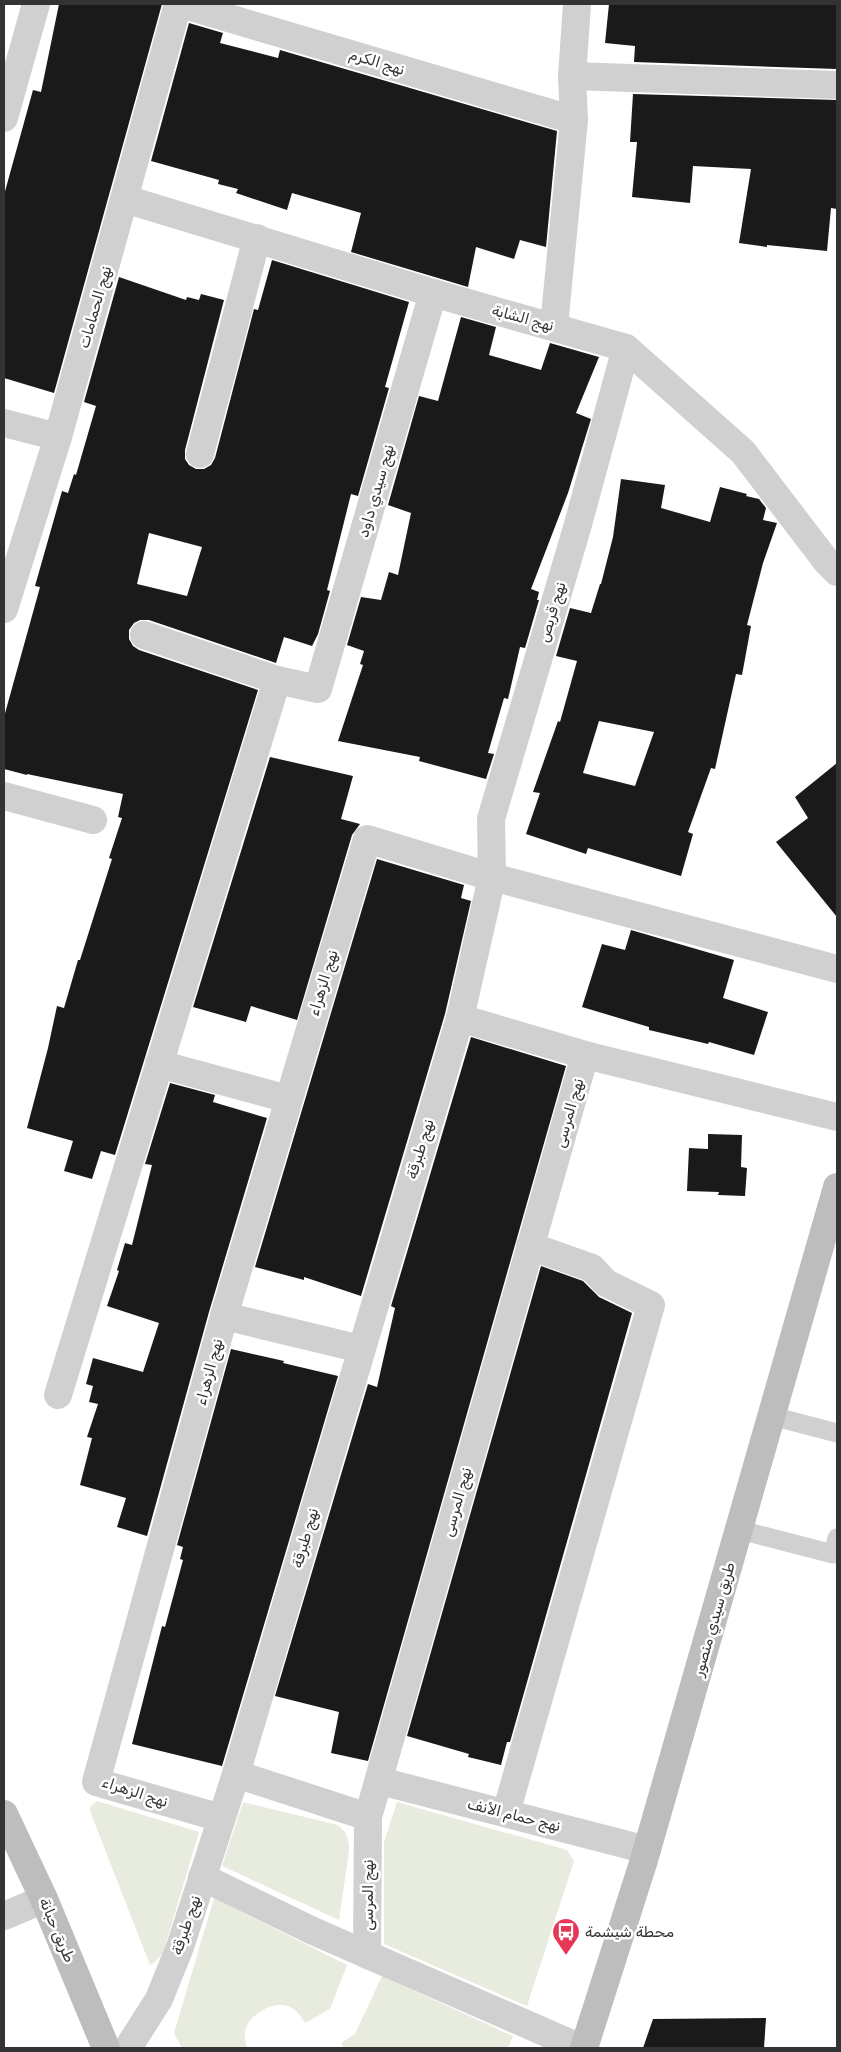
<svg xmlns="http://www.w3.org/2000/svg" width="841" height="2052" viewBox="0 0 841 2052" font-family="Rubik,'Noto Sans Arabic',sans-serif">
<style>
.green{fill:#e7ecde}
.building{fill:#1a1a1a;fill-rule:evenodd}
.lines{fill:none;stroke-linecap:round;stroke-linejoin:round}
.lane{stroke:#d0d0d0;stroke-width:19}
.street{stroke:#d0d0d0;stroke-width:28}
.secondary{stroke:#bdbdbd;stroke-width:28}
.labels{text-anchor:middle;dominant-baseline:central;stroke-width:5;stroke-linejoin:round;paint-order:stroke}
.street-label{font-size:15px;fill:#333;stroke:#fff}
.poi-label{font-size:15px;fill:#333;stroke:#fff;text-anchor:start}
</style>
<rect width="100%" height="100%" fill="#fff"/>
<g class="green">
<path d="M97 1801 199 1832 163 1953 155 1962 150 1965 90 1811V1807Z"/>
<path d="M243 1802 338 1825C347 1833 349 1838 349 1851L339 1920 222 1866Z"/>
<path d="M397 1802 567 1850 574 1861 527 2006 384 1944V1842Z"/>
<path d="M214 1898 347 1965 330 2009 305 2023C301 2016 296 2009 288 2006 272 2001 247 2015 245 2033 244 2038 246 2043 247 2048H182L174 2033Z"/>
<path d="M382 1976 513 2036 508 2048H344L341 2043 355 2034Z"/>
</g>
<g class="building">
<path d="M59 4H162L54 393 4 378V195L33 90 41 92Z"/>
<path d="M609 4H837V69L634 62 635 46 605 43Z"/>
<path d="M189 23 223 33 220 43 278 58 280 50 557 131 546 247 520 240 514 259 476 247 468 287 351 252 361 213 292 193 287 210 236 193 238 189 218 184 219 180 151 161Z"/>
<path d="M633 94 837 100V209L831 208 827 251 767 245V247L739 243 751 169 693 166 690 203 632 197 637 142H630Z"/>
<path d="M272 260 409 302 385 387 389 388 358 496 351 494 327 590 330 591 318 634 312 646 284 637 276 663 149 620H140L134 623 129 630V639L133 646 139 650 258 690 115 1155 101 1151 92 1179 64 1171 73 1141 27 1128 48 1048 57 1006 64 1008 78 960H80L112 859 109 858 122 818 118 817 123 794 27 774V775L4 769V717L40 587 35 586 62 491 68 493 74 474 76 475 96 406 84 402 119 277 186 300 187 297 199 300 201 294 224 300 185 450V459L189 465 196 469H204L211 465 215 458 254 309 258 310ZM149 533 202 547 187 596 137 584Z"/>
<path d="M461 317 496 327 489 355 541 370 550 343 599 357 576 413 591 419 568 493 531 589 539 592 537 600H539L525 648 520 647 508 699 504 698 488 753 494 754 486 779 419 761 420 757 338 741 363 665 360 664 364 651 347 645 361 597 381 600 389 572 398 575 411 513 388 505 419 396 438 401Z"/>
<path d="M621 479 665 485 661 508 710 522 720 487 747 494 746 496 759 499 766 508 763 520 777 523 763 563 747 625 751 626 742 675 736 674 715 769 711 768 688 832 693 834 681 876 588 848 586 854 526 834 540 793 533 792 558 721 560 722 577 661 556 656 570 608 591 613 600 584H601L613 537ZM599 721 654 732 635 786 583 773Z"/>
<path d="M270 757 353 776 341 819 360 824 352 835 297 1020 251 1006 246 1022 193 1007Z"/>
<path d="M837 763V917L776 842 808 818 795 797Z"/>
<path d="M377 859 464 885 461 898 471 901 445 1014 361 1296 304 1277V1280L255 1267Z"/>
<path d="M631 930 734 960 723 998 768 1012 754 1055 709 1042 708 1044 649 1030V1027L582 1007 602 944 625 950Z"/>
<path d="M471 1037 566 1066 368 1761 331 1753 339 1712 275 1696 368 1384 377 1387 395 1308 391 1306Z"/>
<path d="M170 1083 215 1095 213 1102 267 1118 209 1312 147 1536 117 1527 126 1498 80 1485 92 1438 87 1437 98 1404 89 1402 93 1386 86 1384 93 1358 143 1372 159 1323 107 1306 119 1271 117 1270 125 1243 132 1245 152 1165 145 1164Z"/>
<path d="M708 1134 742 1135 741 1167 747 1168 745 1196 718 1195 719 1192 687 1191 689 1148 708 1149Z"/>
<path d="M541 1266 583 1281 599 1297 632 1313 510 1742H507L501 1765 468 1757 469 1754 407 1736Z"/>
<path d="M231 1349 284 1361 283 1363 338 1376 222 1766 132 1744 162 1626 165 1627 183 1560 180 1559 183 1547 177 1545Z"/>
<path d="M766 2018 764 2048H643L653 2019Z"/>
</g>
<g class="lines">
<g class="lane">
<path d="M772 1416 837 1433"/>
<path d="M740 1530 833 1554 837 1538"/>
</g>
<g class="street">
<path d="M181 4 574 120"/>
<path d="M572 76 837 85"/>
<path d="M4 118 36 4"/>
<path d="M125 199 433 293 626 348 743 452 827 562 837 572"/>
<path d="M554 326 574 120 572 76 577 4"/>
<path d="M4 423 58 437"/>
<path d="M200 454 257 238"/>
<path d="M4 609 58 437 178 4"/>
<path d="M144 635 277 680 318 689 433 293"/>
<path d="M4 796 93 820"/>
<path d="M460 1018 585 1055 837 1117"/>
<path d="M159 1064 288 1099"/>
<path d="M224 1316 361 1349"/>
<path d="M58 1395 277 680"/>
<path d="M236 1774 368 1817"/>
<path d="M380 1781 647 1850"/>
<path d="M506 1813 651 1305 606 1283 592 1268 530 1246"/>
<path d="M221 1818 96 1782 224 1316 367 839 492 877 837 969"/>
<path d="M202 1877 313 1931 581 2048"/>
<path d="M4 1916 44 1899"/>
<path d="M367 1955 368 1817 585 1055"/>
<path d="M128 2048 159 1999 180 1947 236 1774 460 1018 492 877 491 819 577 528 626 348"/>
</g>
<g class="secondary">
<path d="M4 1814 44 1899 106 2048"/>
<path d="M584 2048 644 1860 837 1187"/>
</g>
</g>
<defs>
<symbol id="bus-pin" viewBox="-11 -11 22 30"><path d="M0 17L-7.5 6A9.5 9.5 0 1 1 7.5 6Z" fill="#e73757" stroke="#fff"/><path d="M-5-6H5V4H4V6H2V4H-2V6H-4V4H-5ZM-3.5-4V0h7V-4ZM-3.5 1.2v1.5H-2V1.2ZM2 1.2v1.5H3.5V1.2Z" fill="#fff"/></symbol>
</defs>
<g fill-rule="evenodd">
<use href="#bus-pin" x="550" y="1916" width="32" height="43"/>
</g>
<g class="labels">
<g class="street-label">
<text transform="translate(377 62) rotate(17)">نهج الكرم</text>
<text transform="translate(95 307) rotate(-74)">نهج الحمامات</text>
<text transform="translate(523 318) rotate(15)">نهج الشابة</text>
<text transform="translate(376 491) rotate(-74)">نهج سيدي داود</text>
<text transform="translate(552 612) rotate(-73)">نهج قربص</text>
<text transform="translate(323 983) rotate(-73)">نهج الزهراء</text>
<text transform="translate(569 1113) rotate(-74)">نهج المرسى</text>
<text transform="translate(420 1149) rotate(-73)">نهج طبرقة</text>
<text transform="translate(209 1372) rotate(-75)">نهج الزهراء</text>
<text transform="translate(457 1502) rotate(-74)">نهج المرسى</text>
<text transform="translate(305 1538) rotate(-74)">نهج طبرقة</text>
<text transform="translate(714 1619) rotate(-74)">طريق سيدي منصور</text>
<text transform="translate(135 1792) rotate(18)">نهج الزهراء</text>
<text transform="translate(514 1815) rotate(14)">نهج حمام الأنف</text>
<text transform="translate(368 1895) rotate(-90)">نهج المرسى</text>
<text transform="translate(186 1925) rotate(-71)">نهج طبرقة</text>
<text transform="translate(57 1930) rotate(67)">طريق حبانة</text>
</g>
<g class="poi-label">
<text x="585" y="1932">محطة شيشمة</text>
</g>
</g>
<rect width="841" height="2052" fill="none" stroke="#333333" stroke-width="10"/>
</svg>
